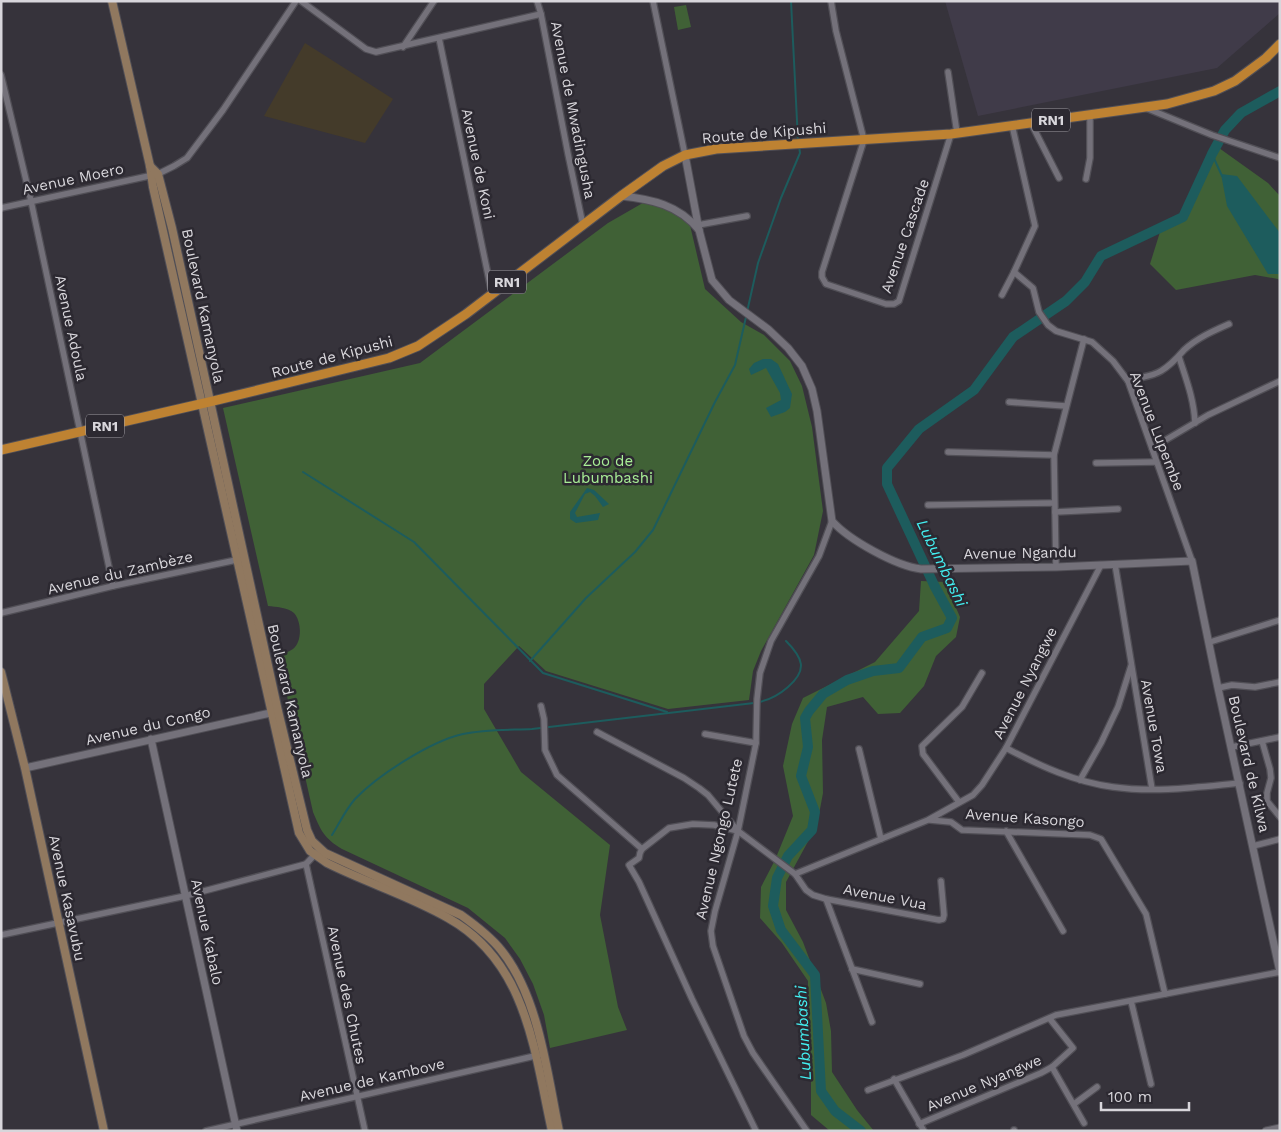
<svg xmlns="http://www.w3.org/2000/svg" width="1281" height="1132" viewBox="0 0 1281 1132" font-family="'Work Sans',sans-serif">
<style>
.built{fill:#403b49}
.medical{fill:#443b2a}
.green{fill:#406136}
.water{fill:#1d5c5d}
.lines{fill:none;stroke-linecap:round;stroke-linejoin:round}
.stream{stroke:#1d5c5d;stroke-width:2}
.river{stroke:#1d5c5d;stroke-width:10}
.minor-casing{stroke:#514f56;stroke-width:8}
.tertiary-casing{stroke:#514f56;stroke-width:9}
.secondary-casing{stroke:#514f56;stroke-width:10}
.trunk-casing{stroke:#514f56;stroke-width:11}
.minor{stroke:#74717a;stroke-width:5.5}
.tertiary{stroke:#74717a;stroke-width:7}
.secondary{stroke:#90785f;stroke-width:8}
.trunk{stroke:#be8232;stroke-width:9}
.labels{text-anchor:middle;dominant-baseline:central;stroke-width:5;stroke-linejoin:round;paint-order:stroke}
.shield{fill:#2c2931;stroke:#a4a2a8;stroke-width:1}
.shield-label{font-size:14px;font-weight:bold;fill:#d8d6db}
.street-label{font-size:15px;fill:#d8d6db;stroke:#2c2931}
.park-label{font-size:15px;fill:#a8ed96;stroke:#2c2931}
.water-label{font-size:16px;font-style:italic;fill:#43eff1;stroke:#2c2931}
</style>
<rect width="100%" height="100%" fill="#36333b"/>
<path class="built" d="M945 1H1280V13L1217 68 978 116Z"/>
<path class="medical" d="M305 43 393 99 365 143 264 116Z"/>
<g class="green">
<path d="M686 5 691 27 678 30 674 7Z"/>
<path d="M1219 148 1268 183 1280 196V281L1278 279 1255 275 1176 290 1150 264 1160 232 1183 219 1201 178Z"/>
<path d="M648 200 689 221 705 289 741 322 764 335 790 361 802 386 812 427 823 511 814 555 761 651 753 671 749 700 668 709 546 671 519 646 484 684V709L521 772 610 845 600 915 618 1007 627 1030 550 1048 544 1015 533 984 520 959 505 938 468 908 342 849C324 838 321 831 313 812L278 656C282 654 289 652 293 649 302 642 302 622 294 613 287 607 276 607 268 606L223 408 420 363 608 223Z"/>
<path d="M921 581 945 582 960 617 956 637 936 656 924 686 900 713 878 714 863 697 827 707 822 740 823 793 817 825 786 882V910L803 942 826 1003 831 1031 832 1072 857 1110 874 1131H830L811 1115V1077L807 1021 808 981 782 943 760 918 761 887 775 860 793 816 783 766 792 724 803 698 875 662 919 611Z"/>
</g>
<g class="water">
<path d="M1221 174 1237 176 1280 233V274H1268L1227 206Z"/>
<path d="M763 359H771L778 364 792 394 790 408 785 412 771 417 766 408 781 400 780 393 766 368 751 375 749 369 754 363Z"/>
<path d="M587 488 594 490 609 504 603 507 595 496 590 492 585 494 575 513 577 517 600 513 598 520 576 523 570 519V512Z"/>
</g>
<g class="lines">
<g class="stream">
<path d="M791 1 798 141"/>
<path d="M1212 154 1222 176"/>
<path d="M747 312 758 263 781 198 800 153 799 146"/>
<path d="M303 472 414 542 543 673 667 712"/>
<path d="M530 661 586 598 635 552 653 530 715 402 735 365 746 317"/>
<path d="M759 702C769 700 780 694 788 687 808 670 803 658 786 641"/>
<path d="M332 835C339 824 346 809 355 799 378 775 431 741 463 734 486 729 510 730 532 729L754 703"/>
</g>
<path class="river" d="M861 1131 835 1111 821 1091 815 975 781 930 773 906 777 878 788 856 812 830 815 812 801 776 808 747 805 718 809 711 823 694 847 680 873 671 899 668 922 637 947 628 952 618 934 585 887 484V468L919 429 974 390 1013 337 1066 301 1085 282 1101 256 1183 217 1212 154 1225 130 1241 113 1280 91"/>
<defs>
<g id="minor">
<path d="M301 1 366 49 376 52 541 14"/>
<path d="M537 1 541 14 568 154 583 225"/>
<path d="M653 1 685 155"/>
<path d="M831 1 836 31 864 140 822 272V277L826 284 886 304H894L899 301 951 134"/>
<path d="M439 38 492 294"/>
<path d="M403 47 434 1"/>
<path d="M948 72 957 133"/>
<path d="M1 75 31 201 113 586"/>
<path d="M1146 108 1212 135 1280 158"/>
<path d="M1031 123 1059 178"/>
<path d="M1086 179 1090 158V116"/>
<path d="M1 208 158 174 174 166 187 158 223 110 296 1"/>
<path d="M698 225 747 216"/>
<path d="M1014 272 1033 288 1039 312 1048 325 1056 331 1092 342 1113 361 1128 381 1192 561"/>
<path d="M1002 295 1014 272 1035 226 1012 125"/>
<path d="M1179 357C1186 379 1194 399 1195 423"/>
<path d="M1128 381C1139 377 1151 377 1161 371 1171 365 1177 358 1184 350 1197 338 1213 331 1229 324"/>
<path d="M1009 402 1066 406"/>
<path d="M1152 448 1208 415 1280 381"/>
<path d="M948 452 1054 455"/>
<path d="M1096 463 1155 462"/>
<path d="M928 505 1054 503"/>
<path d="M1055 512 1118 509"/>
<path d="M1115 564 1152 789"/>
<path d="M1056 567 1054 455 1084 339"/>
<path d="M1 613 113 586 241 559"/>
<path d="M1210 642 1280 620"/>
<path d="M1218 688 1232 685 1255 687 1280 682"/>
<path d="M541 706 544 719 545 750 557 775 642 849"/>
<path d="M597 732 684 778 699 788 708 795 738 831"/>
<path d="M705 734 756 743"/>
<path d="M1262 741 1270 769 1271 778 1267 793V801L1280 817"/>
<path d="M1232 747 1280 737"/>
<path d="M1006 748C1040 766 1075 782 1113 787 1155 793 1198 787 1240 783"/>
<path d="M859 749 881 839"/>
<path d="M1080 780 1101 743 1118 707 1131 666"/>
<path d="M959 802 923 754 922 746 962 707 982 673"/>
<path d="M930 820 951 822 962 830 1090 835 1101 839 1146 914 1165 994"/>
<path d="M1006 831 1063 931"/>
<path d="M1253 846 1280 839"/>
<path d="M306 864 365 1131"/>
<path d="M795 874 928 820 973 795 982 785 1006 748 1101 565"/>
<path d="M826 899 872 1022"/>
<path d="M1 935 185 896 306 864 320 849"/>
<path d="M852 969 920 984"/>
<path d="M1131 1001 1151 1084"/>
<path d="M1052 1067 1084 1123"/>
<path d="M894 1079 924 1131"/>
<path d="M868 1090 963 1055 1056 1015 1280 972"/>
<path d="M1074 1104 1097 1087"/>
<path d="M919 1124 1041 1073 1052 1067 1073 1048 1050 1019"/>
<path d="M1014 1130V1131"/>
<path d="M206 1131 539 1055"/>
<path d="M756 1131 692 999 639 882 629 865 639 858 640 853 642 849 669 828 693 824 714 825 738 831 795 874 806 890 813 895 826 899 939 920 943 919 944 915 941 881"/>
<path d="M807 1131 753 1053 744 1036 713 946 711 931 715 911 738 831 756 743 757 699 760 673 771 641 819 556 832 521"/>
</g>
<g id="tertiary">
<path d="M685 155 699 230 712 280 729 300 768 329 788 348 802 366 812 389 817 411 832 521C849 540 896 566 921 569L1056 567 1192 561 1218 688 1280 972"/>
<path d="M621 196C651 199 679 205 699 230"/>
<path d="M151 739 237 1131"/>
<path d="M25 768 275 712"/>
<path d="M1266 1131 1280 1128"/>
</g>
<g id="secondary">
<path d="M112 1 150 166 153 187 299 833 310 851 327 863C367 883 410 896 448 918 527 962 534 1050 552 1131"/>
<path d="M150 166 158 174 172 228 278 711 307 830 312 841 325 853 461 915C475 925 490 936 501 950 539 997 547 1073 559 1131"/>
<path d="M1 672 25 768 104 1131"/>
</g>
<path id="trunk" d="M1 450 209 402 389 358 418 346 466 314 621 196 663 166 685 155 716 149 951 134 1167 104 1214 91 1235 81 1266 58 1280 44"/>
</defs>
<use href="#minor" class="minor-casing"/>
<use href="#tertiary" class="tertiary-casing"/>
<use href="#secondary" class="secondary-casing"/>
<use href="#trunk" class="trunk-casing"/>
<use href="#minor" class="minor"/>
<use href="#tertiary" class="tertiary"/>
<use href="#secondary" class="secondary"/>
<use href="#trunk" class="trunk"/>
</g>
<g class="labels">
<g class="shield">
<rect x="1032" y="108.5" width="38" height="23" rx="4"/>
<rect x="488" y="270.5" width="38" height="23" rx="4"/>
<rect x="86" y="414.5" width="38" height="23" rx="4"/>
</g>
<g class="shield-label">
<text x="1051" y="120">RN1</text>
<text x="507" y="282">RN1</text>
<text x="105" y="426">RN1</text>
</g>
<g class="street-label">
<text transform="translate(573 110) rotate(79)">Avenue de Mwadingusha</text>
<text transform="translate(764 133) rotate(-5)">Route de Kipushi</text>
<text transform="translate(478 164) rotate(78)">Avenue de Koni</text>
<text transform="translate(73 179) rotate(-12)">Avenue Moero</text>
<text transform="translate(905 236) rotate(-71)">Avenue Cascade</text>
<text transform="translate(203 306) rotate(78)">Boulevard Kamanyola</text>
<text transform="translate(71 328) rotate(78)">Avenue Adoula</text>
<text transform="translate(332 357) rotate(-15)">Route de Kipushi</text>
<text transform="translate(1157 431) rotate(69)">Avenue Lupembe</text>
<text transform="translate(1020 553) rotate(-1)">Avenue Ngandu</text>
<text transform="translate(120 573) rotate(-13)">Avenue du Zambèze</text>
<text transform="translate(1025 683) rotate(-63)">Avenue Nyangwe</text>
<text transform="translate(290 701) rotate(77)">Boulevard Kamanyola</text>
<text transform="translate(148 726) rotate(-13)">Avenue du Congo</text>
<text transform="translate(1154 726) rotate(80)">Avenue Towa</text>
<text transform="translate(1249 764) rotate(77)">Boulevard de Kilwa</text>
<text transform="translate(1025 818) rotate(4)">Avenue Kasongo</text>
<text transform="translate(719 839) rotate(-77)">Avenue Ngongo Lutete</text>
<text transform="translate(885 897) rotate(11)">Avenue Vua</text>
<text transform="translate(67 898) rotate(78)">Avenue Kasavubu</text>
<text transform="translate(207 932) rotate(78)">Avenue Kabalo</text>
<text transform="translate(347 995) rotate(78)">Avenue des Chutes</text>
<text transform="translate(372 1080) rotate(-13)">Avenue de Kambove</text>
<text transform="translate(984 1083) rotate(-23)">Avenue Nyangwe</text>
</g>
<g class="park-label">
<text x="608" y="461">Zoo de<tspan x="608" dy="17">Lubumbashi</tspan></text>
</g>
<g class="water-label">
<text transform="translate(942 563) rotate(64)">Lubumbashi</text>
<text transform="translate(803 1033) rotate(-93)">Lubumbashi</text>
</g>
</g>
<rect width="1281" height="1132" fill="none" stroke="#d8d6db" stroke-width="5"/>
<path d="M1101 1102v8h88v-8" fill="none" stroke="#d8d6db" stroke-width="2.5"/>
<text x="1108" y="1102" font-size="15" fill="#d8d6db" stroke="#2c2931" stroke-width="4" paint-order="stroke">100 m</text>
</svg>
